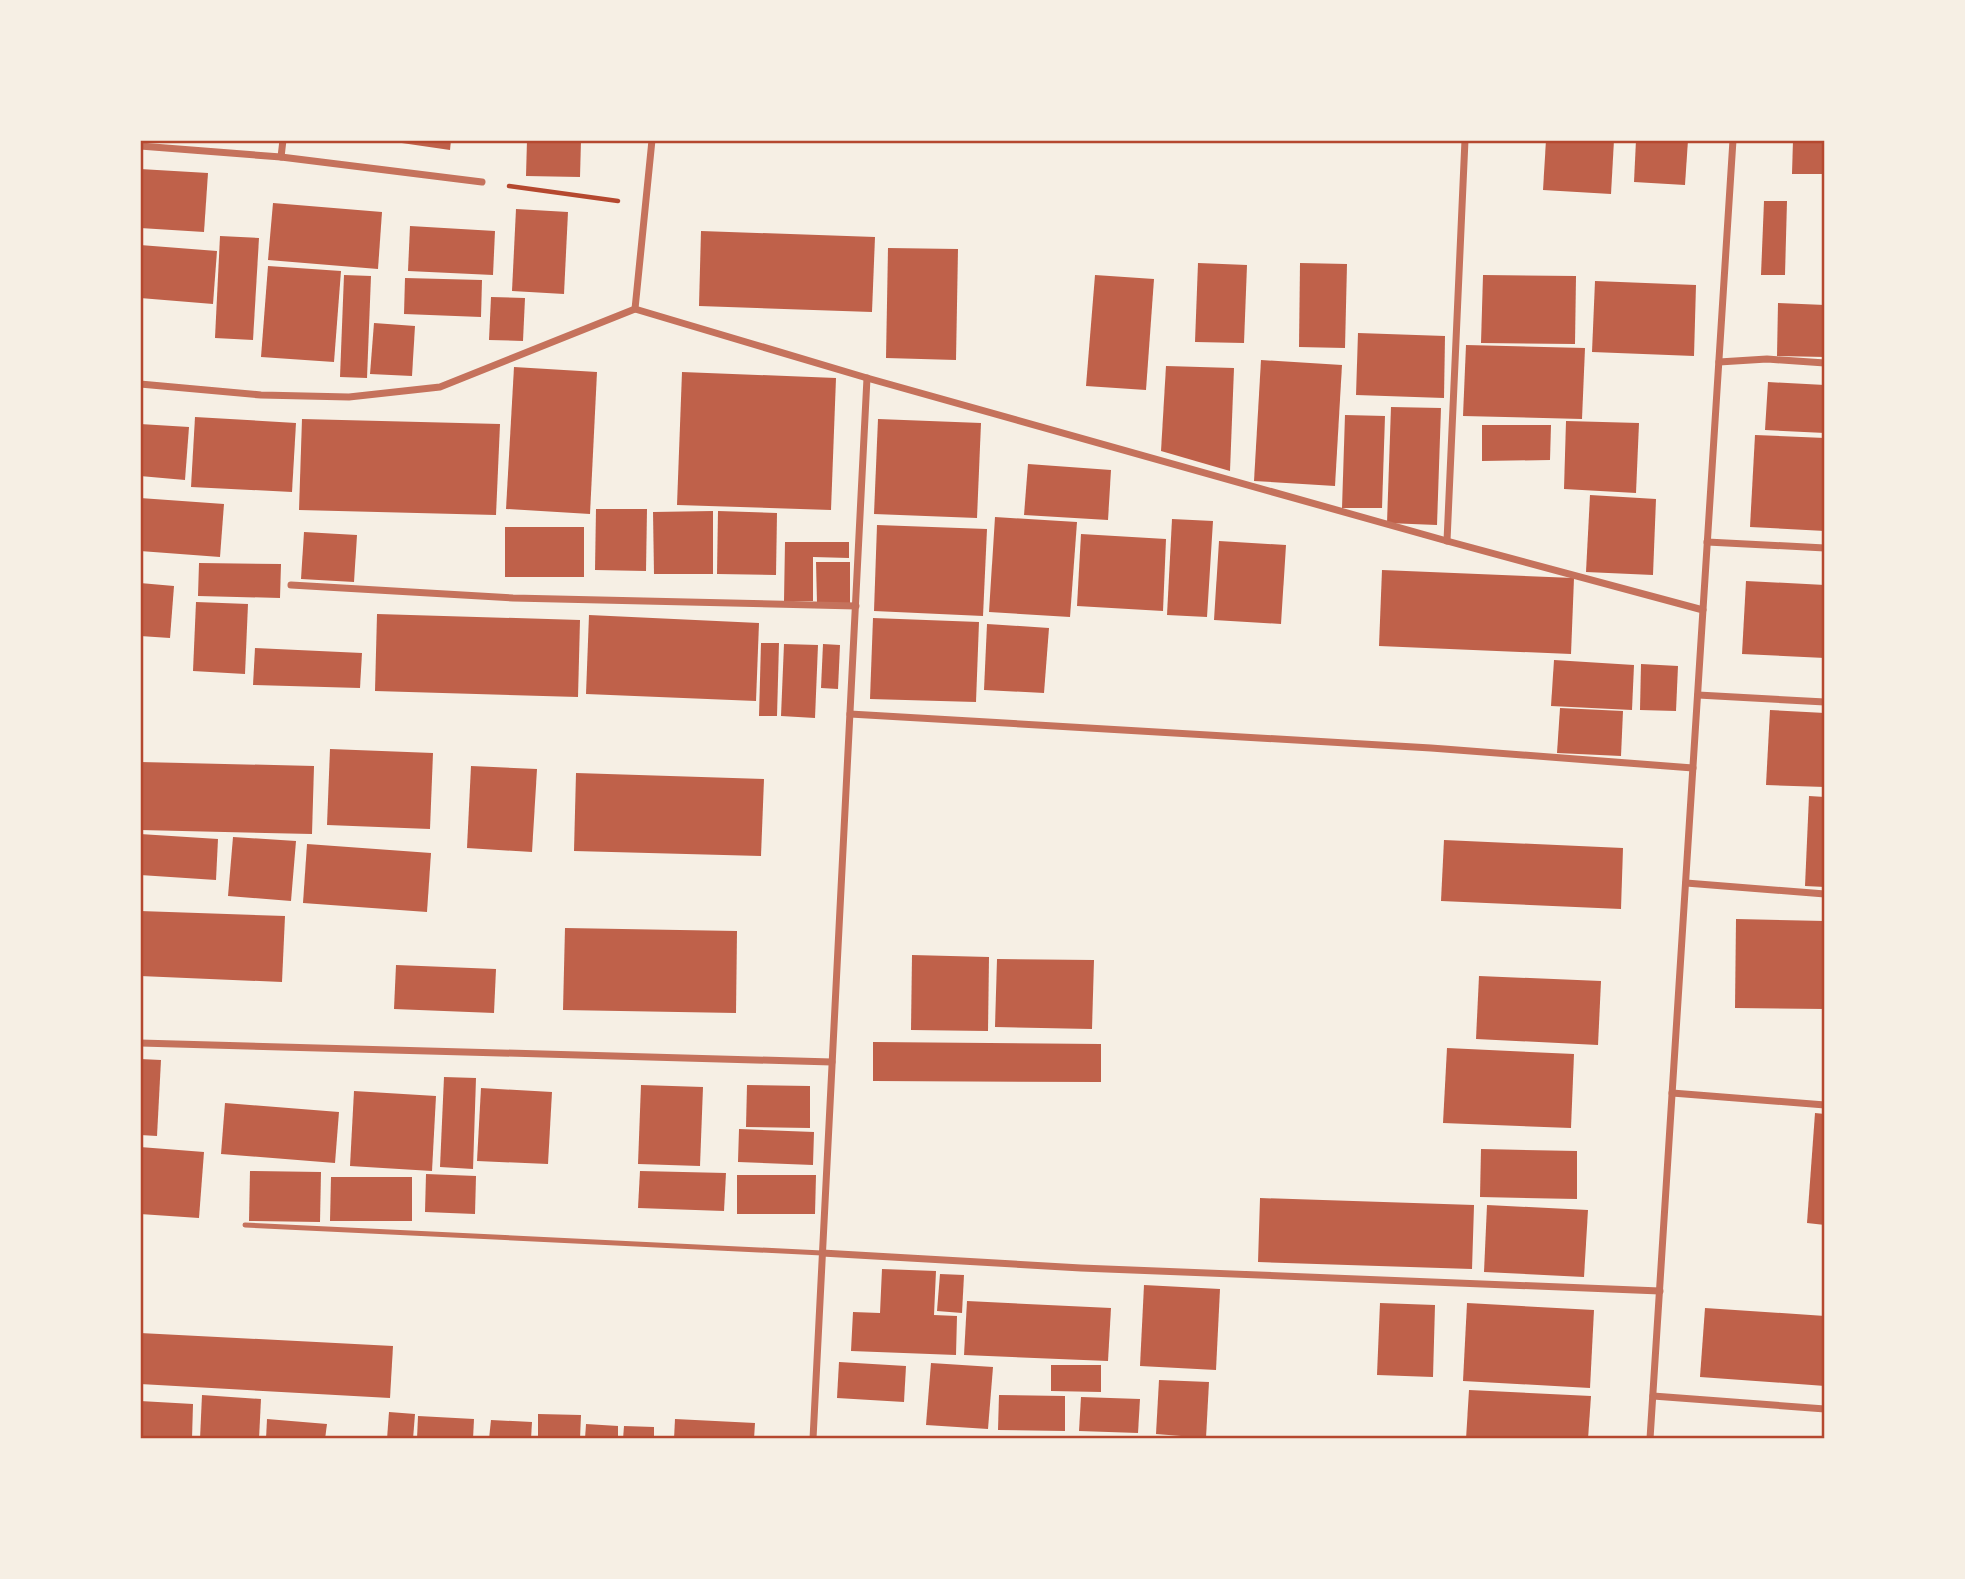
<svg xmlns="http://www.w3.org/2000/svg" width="1965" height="1579" viewBox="0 0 1965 1579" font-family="Jost,sans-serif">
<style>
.building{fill:#bf614a}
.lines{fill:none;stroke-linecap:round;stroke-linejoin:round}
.path{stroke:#b5482f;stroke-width:4.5}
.service{stroke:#c5725c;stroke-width:5}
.minor{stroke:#c5725c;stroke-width:7}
.neatline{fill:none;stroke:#b5482f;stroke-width:2.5}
</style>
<rect width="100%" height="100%" fill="#f6efe4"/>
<g class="building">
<path d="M381 140H451L450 150Z"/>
<path d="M527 140H581L580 177 526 176Z"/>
<path d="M1546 140H1614L1611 194 1543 190Z"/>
<path d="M1636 140H1688L1685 185 1634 182Z"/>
<path d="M1793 140H1825V174H1792Z"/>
<path d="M140 169 208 173 204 232 140 228Z"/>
<path d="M1764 201H1787L1785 275H1761Z"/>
<path d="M273 203 382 212 378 269 268 260Z"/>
<path d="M516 209 568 212 564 294 512 291Z"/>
<path d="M410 226 495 231 493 275 408 271Z"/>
<path d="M701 231 875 237 872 312 699 306Z"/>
<path d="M220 236 259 238 253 340 215 338Z"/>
<path d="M140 245 217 251 213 304 140 298Z"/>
<path d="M888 248 958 249 956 360 886 358Z"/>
<path d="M1198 263 1247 265 1244 343 1195 342Z"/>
<path d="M1300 263 1347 264 1345 348 1299 347Z"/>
<path d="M268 266 341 271 334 362 261 357Z"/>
<path d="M344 275 371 276 367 378 340 377Z"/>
<path d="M1095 275 1154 279 1146 390 1086 386Z"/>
<path d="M1483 275 1576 276 1575 344 1481 343Z"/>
<path d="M405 278 482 280 481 317 404 314Z"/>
<path d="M1595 281 1696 285 1694 356 1592 352Z"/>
<path d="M491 297 525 298 523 341 489 340Z"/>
<path d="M1778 303 1825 305V357L1777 356Z"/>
<path d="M374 323 415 326 412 376 370 374Z"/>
<path d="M1358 333 1445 336 1444 398 1356 395Z"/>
<path d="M1466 345 1585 348 1582 419 1463 416Z"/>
<path d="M1261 360 1342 365 1335 486 1254 481Z"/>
<path d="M1166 366 1234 368 1230 471 1161 451Z"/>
<path d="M514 367 597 372 590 514 506 509Z"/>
<path d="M682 372 836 378 831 510 677 505Z"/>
<path d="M1768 382 1825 385V433L1765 430Z"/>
<path d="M1391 407 1441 408 1437 525 1387 523Z"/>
<path d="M1345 415 1385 416 1382 508H1342Z"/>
<path d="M195 417 296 423 292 492 191 487Z"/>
<path d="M302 419 500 424 496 515 299 510Z"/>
<path d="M878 419 981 423 977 518 874 514Z"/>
<path d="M1566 421 1639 423 1636 493 1564 489Z"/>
<path d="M140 424 189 427 185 480 140 476Z"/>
<path d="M1482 425H1551L1550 460 1482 461Z"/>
<path d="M1755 435 1825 438V531L1750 527Z"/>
<path d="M1028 464 1111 470 1108 520 1024 515Z"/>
<path d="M1590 495 1656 499 1653 575 1586 572Z"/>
<path d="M140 498 224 504 220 557 140 551Z"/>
<path d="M596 509H647L646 571 595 570Z"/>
<path d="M713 511V574H654L653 512Z"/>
<path d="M718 511 777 513 776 575 717 574Z"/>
<path d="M995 517 1077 522 1070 617 989 612Z"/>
<path d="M1172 519 1213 521 1207 617 1167 615Z"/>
<path d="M877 525 987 529 983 616 874 611Z"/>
<rect x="505" y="527" width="79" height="50"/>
<path d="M304 532 357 535 354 582 301 579Z"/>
<path d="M1081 534 1166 539 1163 611 1077 606Z"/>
<path d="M1219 541 1286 545 1281 624 1214 620Z"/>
<path d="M785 542H849V558L813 557V601H784Z"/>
<path d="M816 562H850V603H817Z"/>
<path d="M199 563 281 564 280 598 198 596Z"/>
<path d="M1382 570 1574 578 1571 654 1379 646Z"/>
<path d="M1746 581 1825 585V658L1742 654Z"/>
<path d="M140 583 174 586 170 638 140 636Z"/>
<path d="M196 602 248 604 245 674 193 671Z"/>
<path d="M377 614 580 620 578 697 375 691Z"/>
<path d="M589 615 759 623 756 701 586 694Z"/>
<path d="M873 618 979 622 976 702 870 699Z"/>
<path d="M987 624 1049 628 1044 693 984 690Z"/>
<path d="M761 643H779L777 716H759Z"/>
<path d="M784 644 818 645 815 718 781 716Z"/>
<path d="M823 644 840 645 838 689 821 688Z"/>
<path d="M255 648 362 653 360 688 253 685Z"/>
<path d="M1554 660 1634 665 1632 710 1551 706Z"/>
<path d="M1641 664 1678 666 1676 711 1640 710Z"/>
<path d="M1560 708 1623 711 1621 756 1557 753Z"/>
<path d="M1770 710 1825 713V787L1766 785Z"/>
<path d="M330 749 433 753 430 829 327 825Z"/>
<path d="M140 762 314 766 312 834 140 830Z"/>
<path d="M471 766 537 769 532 852 467 848Z"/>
<path d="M576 773 764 779 761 856 574 851Z"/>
<path d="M1809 796 1825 797V887L1805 886Z"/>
<path d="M140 834 218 839 216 880 140 875Z"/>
<path d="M233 837 296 841 291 901 228 896Z"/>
<path d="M1444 840 1623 848 1621 909 1441 901Z"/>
<path d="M307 844 431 853 427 912 303 903Z"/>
<path d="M140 911 285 916 282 982 140 976Z"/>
<path d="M1736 919 1825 921V1009L1735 1008Z"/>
<path d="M565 928 737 931 736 1013 563 1010Z"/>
<path d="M912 955 989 957 988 1031 911 1030Z"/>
<path d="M997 959 1094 960 1092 1029 995 1027Z"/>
<path d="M396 965 496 969 494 1013 394 1009Z"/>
<path d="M1479 976 1601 981 1598 1045 1476 1039Z"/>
<path d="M873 1042 1101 1044V1082L873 1081Z"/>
<path d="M1447 1048 1574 1054 1571 1128 1443 1123Z"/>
<path d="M140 1059 161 1060 157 1136 140 1135Z"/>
<path d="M444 1077 476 1078 473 1169 440 1167Z"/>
<path d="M641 1085 703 1087 700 1166 638 1164Z"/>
<path d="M747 1085 810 1086V1128L746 1127Z"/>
<path d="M481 1088 552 1092 548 1164 477 1161Z"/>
<path d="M354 1091 436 1096 432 1171 350 1166Z"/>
<path d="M225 1103 339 1112 335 1163 221 1154Z"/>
<path d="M1815 1113 1825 1114V1225L1807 1223Z"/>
<path d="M739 1129 814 1132 813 1165 738 1162Z"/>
<path d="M140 1147 204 1152 199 1218 140 1214Z"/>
<path d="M1481 1149 1577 1151V1199L1480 1197Z"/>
<path d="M250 1171 321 1172 320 1222 249 1221Z"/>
<path d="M640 1171 726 1173 724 1211 638 1208Z"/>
<path d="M426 1174 476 1176 475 1214 425 1212Z"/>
<path d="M737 1175H816L815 1214H737Z"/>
<path d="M331 1177H412V1221H330Z"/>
<path d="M1260 1198 1474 1205 1472 1269 1258 1262Z"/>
<path d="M1487 1205 1588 1210 1584 1277 1484 1272Z"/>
<path d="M882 1269 936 1271 934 1315 957 1316 956 1355 851 1351 853 1312 880 1313Z"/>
<path d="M940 1274 964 1275 962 1313 937 1311Z"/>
<path d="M1144 1285 1220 1289 1216 1370 1140 1366Z"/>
<path d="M967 1301 1111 1308 1108 1361 964 1355Z"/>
<path d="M1380 1303 1435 1305 1433 1377 1377 1375Z"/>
<path d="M1467 1303 1594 1310 1590 1388 1463 1381Z"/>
<path d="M1705 1308 1825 1316V1386L1700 1377Z"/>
<path d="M140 1333 393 1346 390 1398 140 1384Z"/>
<path d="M839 1362 906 1366 904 1402 837 1398Z"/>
<path d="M931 1363 993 1367 988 1429 926 1425Z"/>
<path d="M1051 1365H1101V1392L1051 1391Z"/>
<path d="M1159 1380 1209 1382 1206 1438 1156 1434Z"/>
<path d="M1469 1390 1591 1396 1588 1439H1466Z"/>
<path d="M202 1395 261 1399 259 1439H200Z"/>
<path d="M999 1395 1065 1396V1431L998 1430Z"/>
<path d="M1081 1397 1140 1399 1138 1433 1079 1431Z"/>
<path d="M140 1401 193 1404 192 1439H140Z"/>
<path d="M389 1412 415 1414 413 1439H387Z"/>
<path d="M538 1414 581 1415 580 1439H538Z"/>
<path d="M418 1416 474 1419 473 1439H417Z"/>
<path d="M267 1419 327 1424 325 1439H266Z"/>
<path d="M675 1419 755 1423 754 1439H674Z"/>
<path d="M491 1420 532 1422 531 1439H489Z"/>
<path d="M586 1424 618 1426V1439H585Z"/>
<path d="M624 1426 654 1427V1439H623Z"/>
</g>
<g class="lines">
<path class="path" d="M509 186 618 201"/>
<path class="service" d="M245 1225 822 1253"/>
<g class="minor">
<path d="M140 146 281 157 482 182"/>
<path d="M281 157 283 140"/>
<path d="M635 309 652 140"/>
<path d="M1719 362 1767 359 1825 363"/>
<path d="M140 384 261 395 349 397 440 387 635 309 867 378 1447 541 1703 610"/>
<path d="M1447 541 1465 140"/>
<path d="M1707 542 1825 548"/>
<path d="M291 585 513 598 856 606"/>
<path d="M1698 695 1825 702"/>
<path d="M850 714 1431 748 1693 768"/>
<path d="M1686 883 1825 894"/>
<path d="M140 1043 832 1062"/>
<path d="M1672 1093 1825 1105"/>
<path d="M822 1253 1081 1268 1660 1291"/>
<path d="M1653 1396 1825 1409"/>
<path d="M813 1439 867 378"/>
<path d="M1650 1439 1733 140"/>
</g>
</g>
<rect width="1965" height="1579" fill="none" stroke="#f6efe4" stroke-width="284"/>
<rect x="142" y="142" width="1681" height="1295" class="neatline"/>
</svg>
